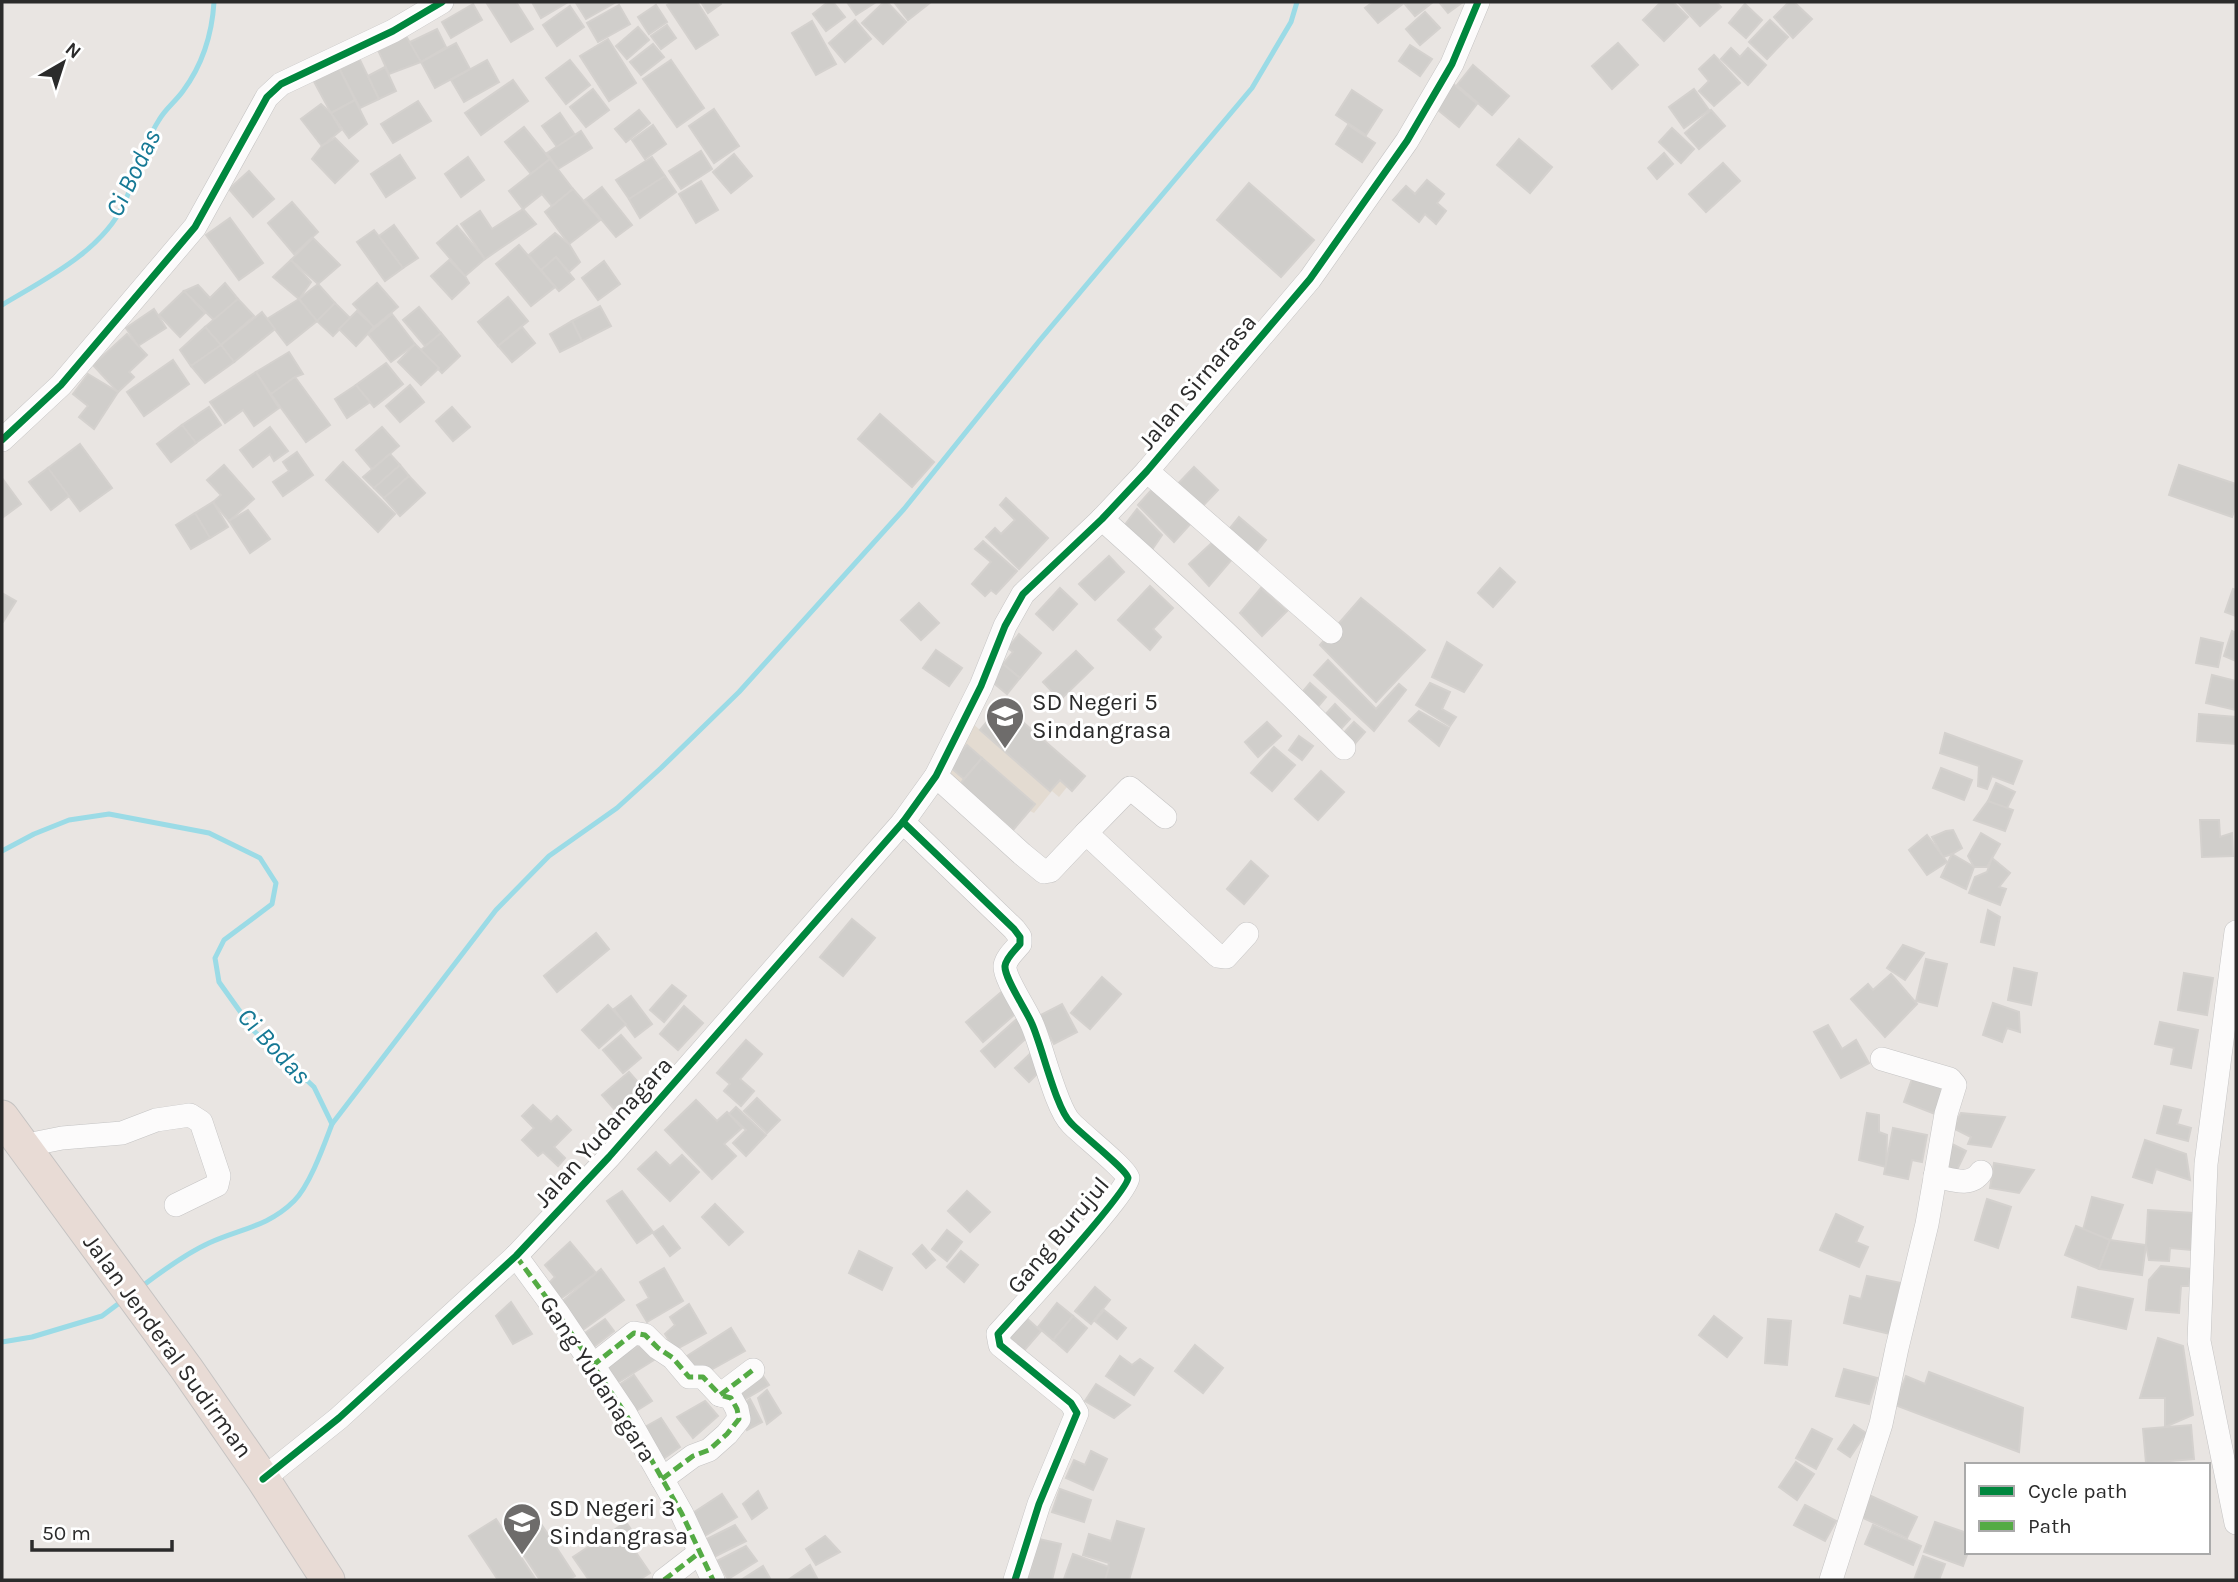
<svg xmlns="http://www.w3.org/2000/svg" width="2238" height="1582" viewBox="0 0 2238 1582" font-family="Karla,sans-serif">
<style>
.education{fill:#e3dbd1}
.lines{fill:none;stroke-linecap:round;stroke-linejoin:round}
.stream{stroke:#9bdbe6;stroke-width:5}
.building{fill:#d0cecb;stroke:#d4d1ce;stroke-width:2}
.minor-casing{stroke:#c5c4c4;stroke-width:24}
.highway-casing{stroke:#c5c3c2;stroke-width:35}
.minor{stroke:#fcfbfb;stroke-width:23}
.highway{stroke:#e8dbd5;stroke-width:33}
.quiet{stroke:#54ab44;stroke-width:5;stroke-dasharray:10 5;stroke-linecap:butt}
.cycleway-casing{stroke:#fff;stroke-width:11}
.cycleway{stroke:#00873e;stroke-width:7}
.labels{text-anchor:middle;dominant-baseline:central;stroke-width:6;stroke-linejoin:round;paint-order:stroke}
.street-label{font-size:24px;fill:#2b2b2b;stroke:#fff}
.poi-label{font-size:24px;fill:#2b2b2b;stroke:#fff;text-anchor:start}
.water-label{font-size:26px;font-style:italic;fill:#167995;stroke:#fff}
</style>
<rect width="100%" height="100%" fill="#e9e5e2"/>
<path class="education" d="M1002 704 1085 776 1072 791 1067 787 1059 797 1052 791 1034 813 1030 811 1013 830 944 770 970 721 980 730Z"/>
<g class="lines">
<g class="stream">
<path d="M2 305C45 279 101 252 124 204 136 177 143 145 159 120 165 109 176 101 183 91 203 64 212 35 214 2"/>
<path d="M2 851 34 834 69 820 109 814 209 833 260 858 276 883 272 904 224 940 215 958 219 982 254 1031 314 1087 332 1124C324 1145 310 1185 294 1201 268 1227 239 1229 209 1243 185 1254 162 1271 141 1287"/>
<path d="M332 1124 496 910 549 856 617 808 661 768 739 692 904 509 1040 340 1252 88 1291 22 1297 2"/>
<path d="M2 1342 32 1337 102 1316 122 1301"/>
</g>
</g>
<g class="building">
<path d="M486 2H516L533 29 511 42Z"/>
<path d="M532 2H568L541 18Z"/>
<path d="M578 2H616L586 19 576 3Z"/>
<path d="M672 2H697L718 35 696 49 667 5Z"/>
<path d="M701 2H720L721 4 708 13Z"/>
<path d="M828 2H833L845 17 826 31 813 14Z"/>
<path d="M847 2H876L856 15Z"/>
<path d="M884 2H887L906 22 883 44 862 23Z"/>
<path d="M894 2H931L908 20Z"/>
<path d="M1373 2H1433L1415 16 1404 3 1378 23 1365 8Z"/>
<path d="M1439 2H1463L1448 13Z"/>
<path d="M1661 2H1673L1688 17 1664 41 1643 20Z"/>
<path d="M1678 2H1716L1721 7 1700 26Z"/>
<path d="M1789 2H1794L1812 19 1793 38 1774 17Z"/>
<path d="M473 4 482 20 451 38 442 22Z"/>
<path d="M1745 4 1762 20 1746 38 1729 23Z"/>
<path d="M619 5 630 24 598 42 587 23Z"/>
<path d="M656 5 667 22 649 34 638 17Z"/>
<path d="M570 6 584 27 557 46 543 25Z"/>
<path d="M1425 12 1440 28 1420 45 1406 29Z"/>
<path d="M855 20 871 39 845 62 829 43Z"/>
<path d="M1770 20 1788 37 1767 59 1749 42Z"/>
<path d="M812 21 836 64 816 75 792 33Z"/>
<path d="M667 25 676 38 661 49 651 36Z"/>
<path d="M638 27 649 40 627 59 616 46Z"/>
<path d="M437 29 446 47 421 62 408 43Z"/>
<path d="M406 36 421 62 389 74 378 50Z"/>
<path d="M608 39 636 83 609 101 580 56Z"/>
<path d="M456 43 470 69 435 88 421 62Z"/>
<path d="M1618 43 1638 65 1612 89 1592 66Z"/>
<path d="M653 44 664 57 641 75 630 62Z"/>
<path d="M1410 45 1432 59 1420 76 1399 61Z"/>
<path d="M1731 48 1740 57 1748 48 1766 65 1748 85 1721 59Z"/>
<path d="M1714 55 1740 83 1714 106 1699 91 1709 81 1699 69Z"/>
<path d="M358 56 379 99 360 108 338 66Z"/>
<path d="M487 60 499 82 464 102 451 80Z"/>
<path d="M570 60 590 85 566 104 546 78Z"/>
<path d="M671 60 704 108 677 127 643 79Z"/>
<path d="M1473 65 1509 96 1492 115 1457 85Z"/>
<path d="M338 66 355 100 331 113 312 78Z"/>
<path d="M385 67 396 91 379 99 368 76Z"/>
<path d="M513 80 528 101 481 135 465 113Z"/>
<path d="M1451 82 1477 104 1459 127 1432 105Z"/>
<path d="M593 89 609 110 586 127 570 107Z"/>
<path d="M1694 89 1709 110 1684 128 1669 107Z"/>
<path d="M1352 90 1382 110 1366 135 1336 115Z"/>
<path d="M355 100 367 124 349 138 331 113Z"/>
<path d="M418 101 431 121 393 143 381 124Z"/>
<path d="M321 104 331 113 341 130 322 146 301 119Z"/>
<path d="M714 109 739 146 714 163 689 126Z"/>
<path d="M639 110 650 123 626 142 615 129Z"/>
<path d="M1711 110 1725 126 1699 149 1685 133Z"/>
<path d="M560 113 575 135 557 147 542 126Z"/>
<path d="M653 125 666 144 645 159 632 140Z"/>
<path d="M1348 125 1375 143 1362 162 1336 144Z"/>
<path d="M524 127 550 159 531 174 505 142Z"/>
<path d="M1672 128 1694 149 1681 163 1659 142Z"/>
<path d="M581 131 592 148 558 169 547 153Z"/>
<path d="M335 138 358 161 335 183 312 159 322 146Z"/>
<path d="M1519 139 1552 167 1530 193 1497 165Z"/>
<path d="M701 151 712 169 681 189 669 171Z"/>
<path d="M1664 153 1673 164 1657 179 1648 168Z"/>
<path d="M734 154 752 176 731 193 713 172Z"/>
<path d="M400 155 415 178 386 197 371 174Z"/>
<path d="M468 157 484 180 461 197 445 174Z"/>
<path d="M652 157 665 176 629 199 616 180Z"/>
<path d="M550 159 573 189 552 206 542 194 523 209 509 191Z"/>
<path d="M1723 163 1740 181 1706 212 1689 194Z"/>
<path d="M249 171 274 199 253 217 229 189Z"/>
<path d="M665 176 676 192 640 218 629 199Z"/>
<path d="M1427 180 1444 194 1437 203 1446 211 1436 224 1425 214 1419 222 1393 200 1406 186 1415 194Z"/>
<path d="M701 181 718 210 696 223 679 194Z"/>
<path d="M1249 183 1314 240 1281 277 1217 220Z"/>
<path d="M602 187 632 225 616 237 585 200Z"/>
<path d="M573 189 600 220 569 244 545 212Z"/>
<path d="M292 202 318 232 294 254 268 223Z"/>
<path d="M523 209 536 224 485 259 461 224 480 211 492 229Z"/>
<path d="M230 218 263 263 239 280 206 235Z"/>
<path d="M394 225 418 258 403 268 379 236Z"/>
<path d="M457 226 485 259 465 276 437 243Z"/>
<path d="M374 230 403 268 385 281 357 242Z"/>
<path d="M555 233 569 244 580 262 569 272 556 257 541 270 529 255Z"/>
<path d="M313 238 340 265 318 284 291 260Z"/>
<path d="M519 245 555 287 531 306 496 264Z"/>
<path d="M556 257 574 279 559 291 541 270Z"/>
<path d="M291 260 311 282 299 299 273 277Z"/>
<path d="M449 260 465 276 469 283 452 299 431 276Z"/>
<path d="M604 261 620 284 598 300 582 278Z"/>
<path d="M225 283 238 299 215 321 184 291 198 285 210 298Z"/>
<path d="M377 283 398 307 374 327 353 304Z"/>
<path d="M318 284 335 303 317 321 299 299Z"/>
<path d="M184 291 205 313 180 337 159 315Z"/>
<path d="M508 297 528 321 498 346 478 322Z"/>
<path d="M238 299 254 316 221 345 205 327Z"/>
<path d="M299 299 317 321 287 345 267 319Z"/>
<path d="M335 303 350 318 333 336 317 321Z"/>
<path d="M600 306 611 326 582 341 572 321Z"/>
<path d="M419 307 441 333 425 346 403 320Z"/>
<path d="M154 309 166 328 138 346 126 328Z"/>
<path d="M357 311 374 327 356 346 339 329Z"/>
<path d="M262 312 275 329 234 362 221 345Z"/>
<path d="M392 314 415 344 391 362 368 334Z"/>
<path d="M572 321 582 341 560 352 550 334Z"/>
<path d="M205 327 221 345 191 366 180 350Z"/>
<path d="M522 327 535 343 512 362 498 346Z"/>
<path d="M441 333 460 356 442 373 421 350Z"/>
<path d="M127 334 147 355 129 372 134 377 118 392 93 365Z"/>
<path d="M415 344 439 368 421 385 398 362Z"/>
<path d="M221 345 234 362 205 383 191 366Z"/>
<path d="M289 352 303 374 295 377 271 394 256 372Z"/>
<path d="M173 360 189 384 144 416 127 392Z"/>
<path d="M386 363 403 384 374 407 356 385Z"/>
<path d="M256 372 279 408 254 426 243 410 225 423 210 402Z"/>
<path d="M88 374 118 392 94 429 79 417 88 406 73 394Z"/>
<path d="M295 377 330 425 306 442 271 394Z"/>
<path d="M356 385 370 402 347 418 335 399Z"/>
<path d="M410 385 424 402 400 422 386 406Z"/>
<path d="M209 407 221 425 196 443 182 425Z"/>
<path d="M452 407 470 427 453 441 436 421Z"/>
<path d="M880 414 934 462 912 487 858 439Z"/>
<path d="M182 425 196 443 171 462 157 444Z"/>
<path d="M270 427 288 451 274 461 270 454 253 467 240 450Z"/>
<path d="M382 427 399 446 372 469 356 450Z"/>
<path d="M80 444 112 488 80 511 48 468Z"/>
<path d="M297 452 313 475 283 496 273 482 289 471 283 462Z"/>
<path d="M390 454 400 465 374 488 363 477Z"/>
<path d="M343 462 395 514 378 532 326 480Z"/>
<path d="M224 465 254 499 229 521 213 502 221 495 207 480Z"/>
<path d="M400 465 409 476 384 498 374 488Z"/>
<path d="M2179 465 2236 484V506L2232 517 2169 495Z"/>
<path d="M1194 467 1218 490 1198 511 1173 489Z"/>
<path d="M48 468 69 496 51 510 29 482Z"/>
<path d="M409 476 425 493 400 516 384 498Z"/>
<path d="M2 478 21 504 2 518Z"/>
<path d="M1156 485 1193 521 1174 542 1138 505Z"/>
<path d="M1006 498 1048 538 1019 569 986 537 995 528 1001 534 1015 520 1000 505Z"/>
<path d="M213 502 228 527 210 538 195 513Z"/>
<path d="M1137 509 1162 535 1147 557 1121 530Z"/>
<path d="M248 510 270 539 250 553 229 521Z"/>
<path d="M195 513 210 538 191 549 176 525Z"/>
<path d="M1239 517 1266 540 1253 556 1226 533Z"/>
<path d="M1215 540 1233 558 1209 586 1189 564Z"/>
<path d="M983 541 1017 571 996 594 991 590 985 596 972 584 991 562 975 549Z"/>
<path d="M1109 556 1124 572 1095 600 1079 584Z"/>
<path d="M1500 568 1515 582 1493 607 1478 593Z"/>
<path d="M1150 586 1173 608 1153 629 1161 637 1150 650 1118 620Z"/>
<path d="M1060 588 1077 604 1053 630 1036 614Z"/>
<path d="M1261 588 1287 611 1262 636 1240 613Z"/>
<path d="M2233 589 2236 590V616L2225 612Z"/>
<path d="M2 593 16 601 3 622H2Z"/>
<path d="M1361 598 1425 650 1376 702 1320 645Z"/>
<path d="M919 603 939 623 921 640 901 620Z"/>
<path d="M2232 631 2236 633V661L2224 656Z"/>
<path d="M1019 634 1041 653 1020 678 1003 664 1013 652 1008 648Z"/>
<path d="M2201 638 2223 643 2218 667 2196 663Z"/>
<path d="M1447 642 1482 665 1464 692 1432 677Z"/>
<path d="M936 650 962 668 949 686 923 668Z"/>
<path d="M1076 651 1093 668 1060 700 1043 682Z"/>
<path d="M1328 660 1376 709 1399 684 1406 690 1374 731 1314 675Z"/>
<path d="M1003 664 1020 678 1007 694 990 680Z"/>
<path d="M2212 675 2236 681V710L2206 703Z"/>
<path d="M1310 683 1326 697 1316 709 1300 695Z"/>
<path d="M1430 683 1450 692 1442 709 1456 717 1450 726 1416 705Z"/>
<path d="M1002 704 1085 776 1072 791 1060 780 1050 791 980 730Z"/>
<path d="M1335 704 1350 719 1338 732 1323 717Z"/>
<path d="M1419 711 1449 728 1439 746 1409 721Z"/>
<path d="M2199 714 2236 717V744L2197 741Z"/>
<path d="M1267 722 1281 736 1258 757 1245 742Z"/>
<path d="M1354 722 1365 732 1352 747 1340 737Z"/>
<path d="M1945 733 2022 761 2013 784 1992 776 1987 789 1978 786 1979 766 1940 753Z"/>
<path d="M1299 736 1313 746 1302 760 1289 750Z"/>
<path d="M967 745 982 758 964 779 949 766Z"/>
<path d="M1274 747 1295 765 1272 791 1251 773Z"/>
<path d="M982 758 1035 804 1013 830 960 784Z"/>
<path d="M1941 768 1972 780 1964 800 1933 788Z"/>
<path d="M1321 771 1344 792 1318 820 1295 799Z"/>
<path d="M1996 783 2015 792 2006 810 1988 801Z"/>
<path d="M1988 801 2013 810 2005 831 1974 820Z"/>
<path d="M2200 820H2219L2220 837 2232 833 2233 856 2202 857Z"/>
<path d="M1953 830 1962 848 1952 854 1943 857 1932 837 1946 831Z"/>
<path d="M1981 833 2000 844 1987 867H1974L1968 856Z"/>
<path d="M1927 835 1947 862 1927 875 1909 850Z"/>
<path d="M1952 854 1974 867 1966 889 1941 877Z"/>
<path d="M1992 858 2010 873 1999 887 2006 889 2000 905 1969 893 1975 877 1987 872Z"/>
<path d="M1251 861 1268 876 1244 904 1227 889Z"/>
<path d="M1988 910 2000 917 1994 945 1981 942Z"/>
<path d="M852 919 875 938 843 976 820 957Z"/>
<path d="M596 933 609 949 557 992 544 976Z"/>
<path d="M1903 945 1924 953 1905 980 1887 968Z"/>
<path d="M1926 959 1947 964 1937 1006 1916 1001Z"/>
<path d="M2014 968 2037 973 2031 1005 2008 1000Z"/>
<path d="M2184 973 2213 978 2207 1015 2178 1010Z"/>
<path d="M1891 974 1917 1004 1885 1037 1851 999 1868 984 1873 990Z"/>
<path d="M1102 977 1121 994 1090 1029 1071 1013Z"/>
<path d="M672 985 686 996 664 1022 650 1010Z"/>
<path d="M1005 989 1022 1008 983 1042 966 1022Z"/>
<path d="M631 996 652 1024 635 1037 614 1009Z"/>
<path d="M1993 1003 2019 1012 2020 1032 2007 1028 2002 1042 1983 1035Z"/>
<path d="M1062 1004 1077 1032 1054 1044 1039 1016Z"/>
<path d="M608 1005 626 1024 599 1048 582 1030Z"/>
<path d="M684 1006 703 1023 678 1050 660 1034Z"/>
<path d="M1020 1016 1034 1031 995 1067 981 1051Z"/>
<path d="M2160 1022 2198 1030 2191 1068 2171 1064 2174 1048 2155 1044Z"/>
<path d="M1828 1025 1842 1049 1856 1040 1869 1063 1841 1078 1814 1032Z"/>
<path d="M621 1035 641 1058 623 1073 603 1050Z"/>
<path d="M746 1040 762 1054 740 1079 754 1091 741 1106 724 1091 730 1084 717 1073Z"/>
<path d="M1032 1052 1045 1066 1029 1082 1015 1068Z"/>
<path d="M629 1072 642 1087 615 1110 602 1095Z"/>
<path d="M1912 1079 1949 1090 1940 1116 1904 1102Z"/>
<path d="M757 1098 780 1120 767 1133 744 1111Z"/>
<path d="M696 1100 717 1121 727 1112 742 1128 724 1144 736 1156 712 1179 665 1130Z"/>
<path d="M533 1105 551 1122 557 1116 571 1130 554 1147 565 1158 558 1166 543 1152 538 1156 522 1140 534 1128 522 1116Z"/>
<path d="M2164 1106 2181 1110 2177 1124 2191 1128 2188 1141 2157 1133Z"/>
<path d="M736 1107 766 1135 746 1156 733 1143 746 1130 729 1114Z"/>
<path d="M1867 1113 1879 1115V1132L1887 1135 1886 1167 1859 1160Z"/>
<path d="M1961 1113 2005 1117 1991 1147 1968 1144 1971 1137 1953 1128Z"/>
<path d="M1893 1128 1927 1135 1922 1162 1912 1160 1908 1179 1884 1174Z"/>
<path d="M2145 1140 2186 1154 2190 1180 2156 1169 2152 1183 2133 1177Z"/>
<path d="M1950 1143 1966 1151 1956 1172 1940 1165Z"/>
<path d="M656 1152 670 1166 682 1155 699 1172 670 1201 638 1169Z"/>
<path d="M1994 1163 2034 1170 2019 1193 1990 1188Z"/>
<path d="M622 1191 653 1232 637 1243 607 1201Z"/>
<path d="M967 1191 990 1212 970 1232 948 1211Z"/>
<path d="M2092 1197 2123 1205 2110 1240 2083 1230Z"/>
<path d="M1987 1199 2011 1207 1998 1248 1975 1240Z"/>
<path d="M715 1204 743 1232 729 1245 702 1217Z"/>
<path d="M2148 1210 2193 1213 2191 1250 2170 1248 2169 1261 2149 1260 2146 1245Z"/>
<path d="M1836 1214 1863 1227 1856 1242 1868 1247 1859 1267 1820 1250Z"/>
<path d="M663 1226 680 1248 670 1256 653 1233Z"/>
<path d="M2076 1226 2110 1240 2099 1269 2065 1255Z"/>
<path d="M947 1230 962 1242 947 1261 932 1249Z"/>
<path d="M2110 1240 2146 1245 2142 1275 2099 1269Z"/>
<path d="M570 1242 596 1273 559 1300 546 1286 555 1277 545 1265Z"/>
<path d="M922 1245 935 1260 926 1268 913 1254Z"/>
<path d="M859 1251 892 1268 882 1290 849 1273Z"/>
<path d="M961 1251 978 1265 964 1282 947 1267Z"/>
<path d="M2161 1266 2191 1269 2189 1286H2181L2179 1313 2146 1310 2149 1280Z"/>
<path d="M664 1268 683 1301 647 1322 637 1305 649 1298 640 1282Z"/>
<path d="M601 1269 624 1300 580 1332 558 1305Z"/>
<path d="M1867 1276 1901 1283 1890 1334 1844 1323 1850 1296 1861 1299Z"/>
<path d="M1095 1287 1110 1300 1091 1324 1075 1311Z"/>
<path d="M2078 1287 2133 1299 2126 1329 2072 1317Z"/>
<path d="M511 1302 532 1334 513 1344 496 1316Z"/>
<path d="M1057 1303 1073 1316 1053 1340 1038 1327Z"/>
<path d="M689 1304 706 1333 675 1350 665 1334 675 1325 670 1317Z"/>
<path d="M1104 1310 1126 1328 1117 1339 1095 1321Z"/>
<path d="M1022 1314 1041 1331 1021 1354 1002 1338Z"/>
<path d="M1073 1316 1087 1328 1067 1352 1053 1340Z"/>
<path d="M1714 1316 1742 1338 1727 1357 1699 1335Z"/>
<path d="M605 1319 614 1331 591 1349 582 1335Z"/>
<path d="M1768 1319 1791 1321 1787 1365 1765 1363Z"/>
<path d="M731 1328 745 1351 700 1376 687 1356Z"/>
<path d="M2158 1338 2183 1346 2193 1415 2165 1427V1398H2140Z"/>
<path d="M643 1343 654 1360 614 1385 603 1368 630 1347 632 1350Z"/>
<path d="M1195 1345 1223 1368 1203 1393 1175 1371Z"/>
<path d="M1120 1356 1132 1365 1140 1359 1153 1368 1134 1395 1106 1376Z"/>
<path d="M1844 1369 1877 1378 1869 1404 1836 1396Z"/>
<path d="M1929 1372 2023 1408 2019 1452 1895 1405 1906 1376 1925 1384Z"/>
<path d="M761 1373 769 1385 742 1401 733 1389Z"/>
<path d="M634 1375 652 1401 633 1413 616 1387Z"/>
<path d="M1096 1384 1130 1405 1114 1418 1085 1401Z"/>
<path d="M767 1390 781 1413 767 1424 758 1398Z"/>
<path d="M750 1399 762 1422 747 1430 738 1407Z"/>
<path d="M705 1401 718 1416 693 1438 677 1417Z"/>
<path d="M661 1418 680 1447 663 1459 643 1428Z"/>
<path d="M1854 1425 1866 1433 1850 1457 1838 1449Z"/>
<path d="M2191 1425 2194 1459 2146 1463 2143 1429Z"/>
<path d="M1812 1429 1832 1439 1816 1469 1796 1458Z"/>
<path d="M1091 1451 1107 1459 1093 1490 1066 1478 1074 1460 1085 1465Z"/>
<path d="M1796 1462 1814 1474 1797 1500 1779 1487Z"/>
<path d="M1060 1489 1091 1500 1084 1522 1052 1512Z"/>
<path d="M758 1491 767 1508 752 1519 743 1504Z"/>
<path d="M722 1494 737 1517 701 1538 693 1513Z"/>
<path d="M1871 1496 1917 1517 1907 1538 1861 1517Z"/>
<path d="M1805 1505 1836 1521 1825 1541 1794 1525Z"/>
<path d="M532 1510 575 1576 568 1580H540L505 1527Z"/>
<path d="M496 1519 536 1580H498L469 1536Z"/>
<path d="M1117 1521 1144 1529 1129 1580H1105L1109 1563 1083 1555 1089 1534 1111 1541Z"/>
<path d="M626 1522 640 1543 633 1548 650 1573 639 1580H589L573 1557Z"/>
<path d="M1935 1522 1967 1533 1968 1552 1963 1566 1924 1552Z"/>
<path d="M735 1525 746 1541 714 1557 703 1541Z"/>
<path d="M1873 1525 1921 1546 1913 1565 1865 1544Z"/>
<path d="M825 1536 840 1552 816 1565 806 1549Z"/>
<path d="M1039 1539 1061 1544 1052 1580H1028Z"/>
<path d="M746 1546 757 1561 728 1579 717 1561Z"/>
<path d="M1073 1554 1109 1567 1105 1580 1064 1579Z"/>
<path d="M1923 1556 1945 1564 1939 1580H1914Z"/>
<path d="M810 1565 818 1580H788Z"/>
<path d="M763 1566 771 1580H741Z"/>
</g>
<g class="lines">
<defs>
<g id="minor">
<path d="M2 440 61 385 195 227 267 97 281 84 393 31 442 2"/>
<path d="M1147 471 1331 632"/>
<path d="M1102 519C1185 593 1265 669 1344 748"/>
<path d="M936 776 1022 854 1044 872 1050 871 1086 833 1218 956 1226 957 1247 934"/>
<path d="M903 822 1014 929 1020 937V944C1015 950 1006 958 1005 966 1004 978 1027 1011 1032 1024 1042 1046 1056 1109 1071 1123 1080 1133 1127 1170 1128 1178 1128 1192 1015 1315 998 1334L1000 1345 1071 1403 1077 1413 1039 1504 1015 1580"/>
<path d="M1086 833 1130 788 1165 817"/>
<path d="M2236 932 2206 1164 2199 1341 2236 1523"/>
<path d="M22 1146 62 1138 122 1133 156 1120 190 1115 201 1122 219 1176 217 1185 176 1205"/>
<path d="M1935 1176C1951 1179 1970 1188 1981 1172"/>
<path d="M516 1256 557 1312 625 1413 682 1514 713 1580"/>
<path d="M592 1366 634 1333 645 1335 658 1348 673 1358 689 1377H703L720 1395 753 1370"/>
<path d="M263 1479 339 1418 516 1256 609 1157 903 822 936 776 981 686 1005 626 1023 594 1102 519 1147 471 1310 279 1407 141 1452 64 1478 2"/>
<path d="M662 1479 693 1456 709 1450 727 1434 739 1419 737 1409 731 1398 720 1395"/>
<path d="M664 1580 699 1553"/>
<path d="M1831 1580 1881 1424 1897 1348 1927 1224 1946 1114 1955 1085 1950 1079 1882 1059"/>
</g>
<path id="highway" d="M2 1117 186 1368 263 1479 328 1580"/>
</defs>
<use href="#minor" class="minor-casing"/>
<use href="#highway" class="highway-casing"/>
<use href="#minor" class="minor"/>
<use href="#highway" class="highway"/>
<g class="quiet">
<path d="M516 1256 557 1312 625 1413 682 1514 713 1580"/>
<path d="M592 1366 634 1333 645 1335 658 1348 673 1358 689 1377H703L720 1395 753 1370"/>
<path d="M662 1479 693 1456 709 1450 727 1434 739 1419 737 1409 731 1398 720 1395"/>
<path d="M664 1580 699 1553"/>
</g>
<defs>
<g id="cycleway">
<path d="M2 440 61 385 195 227 267 97 281 84 393 31 442 2"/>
<path d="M903 822 1014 929 1020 937V944C1015 950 1006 958 1005 966 1004 978 1027 1011 1032 1024 1042 1046 1056 1109 1071 1123 1080 1133 1127 1170 1128 1178 1128 1192 1015 1315 998 1334L1000 1345 1071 1403 1077 1413 1039 1504 1015 1580"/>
<path d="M263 1479 339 1418 516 1256 609 1157 903 822 936 776 981 686 1005 626 1023 594 1102 519 1147 471 1310 279 1407 141 1452 64 1478 2"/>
</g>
</defs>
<use href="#cycleway" class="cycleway-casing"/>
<use href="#cycleway" class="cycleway"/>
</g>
<defs>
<symbol id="school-pin" viewBox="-11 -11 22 30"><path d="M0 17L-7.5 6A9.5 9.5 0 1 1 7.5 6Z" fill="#6e6c6b" stroke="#fff"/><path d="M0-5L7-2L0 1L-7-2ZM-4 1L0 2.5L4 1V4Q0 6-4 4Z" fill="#fff"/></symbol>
</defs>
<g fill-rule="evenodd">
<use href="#school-pin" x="983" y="694" width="44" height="60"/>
<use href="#school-pin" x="500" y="1500" width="44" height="60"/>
</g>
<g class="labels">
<g class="street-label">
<text transform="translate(1197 382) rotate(-50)">Jalan Sirnarasa</text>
<text transform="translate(603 1132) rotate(-48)">Jalan Yudanagara</text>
<text transform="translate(1058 1235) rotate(-50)">Gang Burujul</text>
<text transform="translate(168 1346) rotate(54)">Jalan Jenderal Sudirman</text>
<text transform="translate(598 1379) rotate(57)">Gang Yudanagara</text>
</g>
<g class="poi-label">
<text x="1032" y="702">SD Negeri 5<tspan x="1032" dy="28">Sindangrasa</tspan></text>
<text x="549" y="1508">SD Negeri 3<tspan x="549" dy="28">Sindangrasa</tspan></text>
</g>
<g class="water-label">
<text transform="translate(133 173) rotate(-64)">Ci Bodas</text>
<text transform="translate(274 1046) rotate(47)">Ci Bodas</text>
</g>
</g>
<rect width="2238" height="1582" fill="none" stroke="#2b2b2b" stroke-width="7"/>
<rect x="1965" y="1463" width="245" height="91" fill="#ffffff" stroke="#aaaaaa" stroke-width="2"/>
<rect x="1979" y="1486" width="35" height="10" fill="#00873e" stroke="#aaaaaa" stroke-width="2"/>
<text x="2028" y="1498" font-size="21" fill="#2b2b2b">Cycle path</text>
<rect x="1979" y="1521" width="35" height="10" fill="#54ab44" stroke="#aaaaaa" stroke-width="2"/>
<text x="2028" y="1533" font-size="21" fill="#2b2b2b">Path</text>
<g transform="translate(63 63) rotate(39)" stroke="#ffffff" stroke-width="5" paint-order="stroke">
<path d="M0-5L12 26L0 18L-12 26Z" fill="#2b2b2b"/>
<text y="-10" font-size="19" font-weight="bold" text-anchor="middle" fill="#2b2b2b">N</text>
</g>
<path d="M32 1540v10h140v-10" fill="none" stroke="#2b2b2b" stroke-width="3.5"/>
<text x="42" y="1540" font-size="21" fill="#2b2b2b" stroke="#ffffff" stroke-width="5" paint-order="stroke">50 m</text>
</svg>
